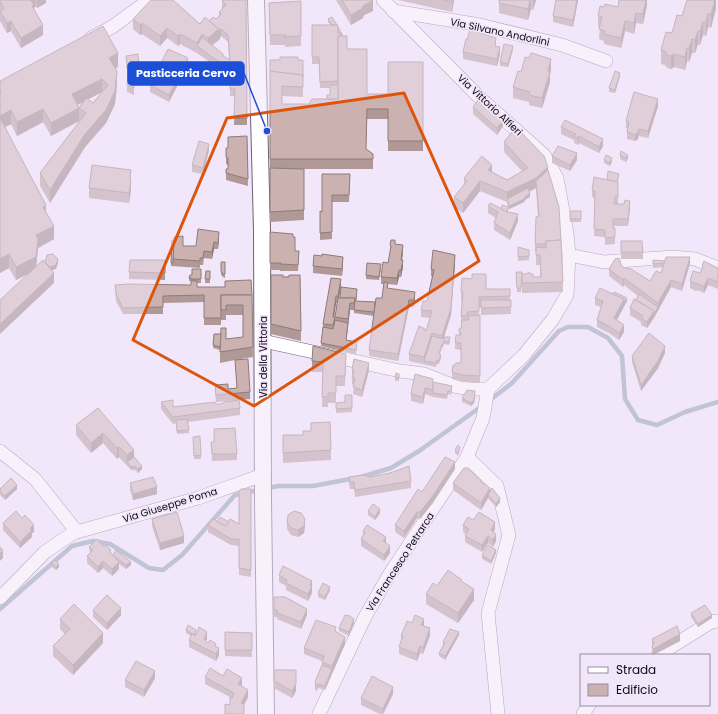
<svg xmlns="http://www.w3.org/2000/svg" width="718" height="714" viewBox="0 0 718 714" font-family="Poppins,sans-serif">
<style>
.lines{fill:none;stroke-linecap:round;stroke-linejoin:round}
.stream{stroke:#8699ae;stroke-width:4.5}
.minor-casing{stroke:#6c6273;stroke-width:14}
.tertiary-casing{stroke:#6c6273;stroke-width:18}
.minor{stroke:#fff;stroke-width:13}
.tertiary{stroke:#fff;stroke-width:16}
.wall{fill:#af9896;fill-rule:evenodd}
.shaded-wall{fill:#8e7c7a}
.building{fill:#cbb1af;stroke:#8e7c7a}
.marked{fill:none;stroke:#dd550c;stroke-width:3;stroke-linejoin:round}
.labels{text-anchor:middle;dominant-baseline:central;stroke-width:3.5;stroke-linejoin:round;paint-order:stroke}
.street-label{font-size:10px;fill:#0e0a11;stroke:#f2e6fa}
.leader{fill:none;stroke:#1d4ed8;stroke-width:1.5}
.callout-dot{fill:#1d4ed8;stroke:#f2e6fa;stroke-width:1.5}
.callout{fill:#1d4ed8;stroke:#1d4ed8;stroke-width:1.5}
.callout-label{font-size:11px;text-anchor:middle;font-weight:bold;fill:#fff}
</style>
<rect width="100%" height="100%" fill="#f2e6fa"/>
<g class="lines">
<g class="stream">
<path d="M490 400 512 383 559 331 568 327H588L608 338 622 356 625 399 638 420 657 425 685 412 718 402"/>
<path d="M0 609 72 546 93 541 110 544 149 568 163 570 182 555 235 495 278 486H313L361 477 391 468 419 451 482 406"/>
</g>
<defs>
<g id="minor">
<path d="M393 11 480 25 562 45 606 61"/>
<path d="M91 38 112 27 149 0"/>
<path d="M569 255 604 262 673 257 695 259 718 268"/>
<path d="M263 341 400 371 424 374 454 386 470 389H488"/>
<path d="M0 451 35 479 77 532"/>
<path d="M467 457 497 486 509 535 488 613 498 714"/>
<path d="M0 598 45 552 73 533 198 498 263 475"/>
<path d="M658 655 711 622 718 621"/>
<path d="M319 714 365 617 389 575 467 457 483 418 488 389 524 355 553 319 567 295 569 255 567 233 557 178 544 155 480 98 383 0"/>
<path d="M583 714 589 705"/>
</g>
<path id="tertiary" d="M256 0 262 230 263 501 266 714"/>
</defs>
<use href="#minor" class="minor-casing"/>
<use href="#tertiary" class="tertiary-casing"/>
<use href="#minor" class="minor"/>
<use href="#tertiary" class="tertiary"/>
</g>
<g class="wall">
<path d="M0 0H46V3L37 8 36 6 34 8 43 35 21 48 11 31 7 33 0 21Z"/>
<path d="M222 0H246L247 125H234L235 96H230V82H234V77L222 71 197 53 180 44 178 46 167 38 160 46 142 34 140 35 133 29V19L200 24 216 19 219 16V12L223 8H222ZM221 36 228 42 229 60 223 57 212 45 219 40Z"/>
<path d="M336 0H372L373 11 364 15 363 17V18L351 25Z"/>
<path d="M398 0H454L452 12Z"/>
<path d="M499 0H536L533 10 531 9 528 20 499 13Z"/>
<path d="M556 0H578L573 27 553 22V16Z"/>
<path d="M647 0V5L643 24 636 23 634 34 625 31 621 48 604 44V41L599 39 600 27 598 26V16L604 7H618Z"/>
<path d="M716 0V8L711 28 708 27 706 36 703 35 700 45 698 44 695 53H692L689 62 687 61 685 70 674 67 671 69 667 68 665 65 661 64V50L682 16Z"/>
<path d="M301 1V46L285 47V45H270L269 3Z"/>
<path d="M328 19 338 27 367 94H388L423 62V151H388V119H367L366 149 373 154V169H304V220L270 222V159L280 60H303V97L282 96V104H309L327 99 330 95V88H320L319 64H312V25H330L328 22Z"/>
<path d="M496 45V47L500 54 497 66 463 59V52Z"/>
<path d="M513 49 508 67 500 66V62Z"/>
<path d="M126 56 140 84 134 85V95L127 92V85L128 77 126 62Z"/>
<path d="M188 65 169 102 150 92V85Z"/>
<path d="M118 67 115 68 117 84 115 104 106 123 85 147 50 203 40 186V173L79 122V108L83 101 77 105 79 121 51 136 43 122 17 136 11 124 5 127 46 213 54 239 38 248 36 266 45 262 58 263 56 269 52 270 54 283 28 274 16 280 9 268 0 273V81ZM102 92 93 103 88 99Z"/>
<path d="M551 69 550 75V82L542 108 529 105V102L513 98V87L521 72Z"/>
<path d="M620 76 615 93 609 92V88Z"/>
<path d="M658 106 648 138 639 136 638 139 635 141 627 139V132L628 128H626V121Z"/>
<path d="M473 107 503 126 497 135 473 114Z"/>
<path d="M561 127 603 146 599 153 579 143 578 145 574 143V140L561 134Z"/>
<path d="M247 136 248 186 226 180V169H228V165L226 164V148H228Z"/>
<path d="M504 142 548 170 563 282V292L522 293V274L533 277H540V265H536V251H535V244L538 216 536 188 529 192 530 197 526 199 524 202 509 209 508 208V212L518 221 510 240 494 230V223L496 218 488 213V206L501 209 508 207 507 202 480 191 463 213 454 207V197L464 185V178L492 172 507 180 522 171 504 152Z"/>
<path d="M209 150 203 174 192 172V165Z"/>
<path d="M620 155 628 158 626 162 620 159Z"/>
<path d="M552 156 577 160 570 171 552 163Z"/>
<path d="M604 160 612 161 610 166 604 163Z"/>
<path d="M131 170V190L129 203 89 198V188Z"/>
<path d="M322 174H350L349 202H332V239L320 240V211L322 212Z"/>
<path d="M619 177 617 182 618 189V204L630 208 628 226H613L615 237V244L605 245V237L594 236 595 198 592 197V190L607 180Z"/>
<rect x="570" y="211" width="11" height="11"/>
<path d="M270 232 295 251H299L298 271H280V270H270Z"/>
<path d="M219 239 218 249H214L212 259 204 258 203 265H200V268L171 266 172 240 183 246H196Z"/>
<path d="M621 241 643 252V259H621Z"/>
<path d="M395 244 403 252 402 260 403 267 401 277H399L397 285 388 284V288L415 299 414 307H409L398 361 369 356V350L374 316 354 313V310H350L346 340 357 345 356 354 321 346 323 324 331 278 341 286 339 298 357 293 356 301 375 302 382 298 384 284H381V277L388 263 390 252V245ZM336 303H337L335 320 334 317Z"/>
<path d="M518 247 529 250V260L518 261Z"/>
<path d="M165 260V280L129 279V272Z"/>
<path d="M653 260 690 263 682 291 671 287 647 328 641 325V322L630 315V308L638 296 624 285 623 287 609 276V269L622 267 650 281 661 273 663 267 653 268Z"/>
<path d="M221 262H225V278L223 277 221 275Z"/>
<path d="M455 262 451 315 444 337 450 341 449 345 444 344 443 348 442 347 440 354 441 358 439 364H437L436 367 409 361V354L425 331H426L430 318 421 317V310L427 301 432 277 431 276V269Z"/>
<path d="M343 264 342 276 313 273V266Z"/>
<path d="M702 266 718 268V289L708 285 704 293 697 290 696 291 690 288V281L700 273 702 270Z"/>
<path d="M381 268 379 280 366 279V275Z"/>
<path d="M201 269V283H197V287H225L251 280 253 357 241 359 250 392V399L216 402 215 392V385L228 389 237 388 235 360 220 363V350L213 348 214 334 226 339 243 337V315H226V320H221V307V325H204V302L163 303V314H123L116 301 115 285H191V281H189V278L192 275Z"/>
<path d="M206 271H210V283H205Z"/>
<path d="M516 272H522L521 292H517Z"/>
<path d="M271 275 283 277 300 275 301 341 271 334Z"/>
<path d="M486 289H510V300H511V314L481 315V307H479L480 383 462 382 452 379V372L455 365 461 363V350L455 349V342L459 335V329H461V316L462 302 461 301V291Z"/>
<path d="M595 298 627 301 617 320 624 332 619 340 609 333 597 327V320L601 307 595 305Z"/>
<path d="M665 353 658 368 641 391 632 362V356Z"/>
<path d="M346 354 345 386H336V403H328V407H322L323 372H312V361Z"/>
<path d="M352 369 369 370 362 397 353 394 354 385 352 384Z"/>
<rect x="395" y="377" width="4" height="4"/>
<path d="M433 382 452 390 451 395 448 394 447 399 433 397 425 394 423 404 411 401V394Z"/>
<path d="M352 395V412L336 413V403L345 402Z"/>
<path d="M475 395 474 403 471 406 462 402V398Z"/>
<path d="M161 402 173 407 215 404 240 408V415L188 422 189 433 177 434 176 423 173 424 161 409Z"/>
<path d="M98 408 134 457 142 469 138 473 135 470 134 471 133 469 131 470 119 457 117 459 103 443 91 453 76 435V425Z"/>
<path d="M283 435 331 450V460L283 463Z"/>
<path d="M193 437 201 455V459H194Z"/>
<path d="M211 442H214L237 454V460L212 461Z"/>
<path d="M455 450H460L458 456 455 453Z"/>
<path d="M455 469 432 504 420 519 417 518 404 538 395 532V525L422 492Z"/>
<path d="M349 477H370L411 481V488L355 497 354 489H350L349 484Z"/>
<path d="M481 482 500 502 496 507 488 498 481 510 453 490V483Z"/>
<path d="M130 483 157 494 133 500 130 490Z"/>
<path d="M0 489H17L5 500 0 495Z"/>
<path d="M251 489V577L239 575V546L231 545 208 532V525L217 522H229L239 524Z"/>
<path d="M368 511 380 513 375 520 368 515Z"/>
<path d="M152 519 184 543 160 550 152 526Z"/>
<path d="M287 522 305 526 304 533 298 537 291 535 287 529Z"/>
<path d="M3 523 34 532 32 533V537L20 548 3 530Z"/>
<path d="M463 525 495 529 494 532 496 541 493 547 488 543 482 552 465 542V536L466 534 463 532Z"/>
<path d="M363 531 386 543 390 553 384 561 361 546V539L363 536Z"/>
<path d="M89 547 111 554 113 556 131 565 126 569 119 564V569L112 576 103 568 98 573 87 563V556L90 554Z"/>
<path d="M496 553 491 564 482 559V555Z"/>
<path d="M52 563 59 567 56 570 52 567Z"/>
<path d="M279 575 312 581V593L308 601 286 590V586L279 582Z"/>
<path d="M437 586 474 600 458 623 426 604V594Z"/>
<path d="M330 590 325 600 318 597V593Z"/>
<path d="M274 597 307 615 301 629 277 619V617H274Z"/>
<path d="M93 610 121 615 107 630 93 617Z"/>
<path d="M691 613 712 618 698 627 691 617Z"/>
<path d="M347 616 354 623 349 636 339 631V628Z"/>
<path d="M60 619 103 643 73 675 53 656V646L65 634 60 629Z"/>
<path d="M412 623 424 626 430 635 423 654 420 653 417 661 399 654V647L401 642V636Z"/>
<path d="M186 630 196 633 207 639 206 641 208 643 216 647 219 655 216 661 189 647V640L191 636 186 633Z"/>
<path d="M225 632 252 633V657L225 656Z"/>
<path d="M336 632 345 644 325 690 318 688 317 691 315 690V682L322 665V661L304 654V648Z"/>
<path d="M459 635 445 660 439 656V653L443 645V642Z"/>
<path d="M652 639 680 641 653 655 652 653Z"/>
<path d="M274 670H296V691L292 698 274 688Z"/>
<path d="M223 676 242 684 241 686 248 697 244 705H230V697L205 684V677Z"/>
<path d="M155 678 144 697 125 687V680Z"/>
<path d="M393 694 383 714H380L361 705V698Z"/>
</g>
<g class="shaded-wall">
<path d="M30 0H36V6L34 8V15Z"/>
<path d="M37 0H46V3L37 8Z"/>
<path d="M452 0H454L452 12Z"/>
<path d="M531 0V9L528 20V9Z"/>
<path d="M533 0H536L533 10Z"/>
<path d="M577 0H578L573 27V20Z"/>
<path d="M646 0H647V5L643 24V14Z"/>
<path d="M713 0H716V8L711 28V14Z"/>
<path d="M373 1V11L364 15 363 17V18L351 25V15L362 7 364 5Z"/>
<path d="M636 13V23L634 34V23Z"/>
<path d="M708 14V27L706 36V22Z"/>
<path d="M11 21V31L7 33V23Z"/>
<path d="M625 21V31L621 48V38Z"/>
<path d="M703 22V35L700 45V32Z"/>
<path d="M142 23V34L140 35V25Z"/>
<path d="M43 25V35L21 48V38Z"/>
<path d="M167 28V38L160 46V36Z"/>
<path d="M219 29H221V36L219 40 208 48V38Z"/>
<path d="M698 31V44L695 53V40Z"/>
<path d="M180 34V44L178 46V36Z"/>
<path d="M202 34V44L197 46V43Z"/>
<path d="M692 39V53L689 62V48Z"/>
<path d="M513 46V49L508 67V64Z"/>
<path d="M500 47V54L497 66V59Z"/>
<path d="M687 48V61L685 70V57Z"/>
<path d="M118 53V67L109 71V58Z"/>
<path d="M674 54V67L671 69V56Z"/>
<path d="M188 58V65L169 102V95Z"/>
<path d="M551 59V69L550 75V82L542 108V98L548 71Z"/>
<path d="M117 71V84L115 104 106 123 85 147 50 203V190Z"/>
<path d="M620 73V76L615 93V90Z"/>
<path d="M140 77V84L134 85V78Z"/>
<path d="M102 79V92L72 108V94Z"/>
<path d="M658 99V106L648 138V131Z"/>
<path d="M79 108V121L51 136V123Z"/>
<path d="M43 109V122L17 136V122Z"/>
<path d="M11 110V124L0 130V116Z"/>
<path d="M503 120V126L497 135V128Z"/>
<path d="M639 129 638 139 635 141V135Z"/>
<path d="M579 136V143L578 145V138Z"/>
<path d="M603 139V146L599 153V147Z"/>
<path d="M209 144V150L203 174V168Z"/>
<path d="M577 153V160L570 171V165Z"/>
<path d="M628 155V158L626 162V158Z"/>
<path d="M612 158V161L610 166V163Z"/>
<path d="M492 165V175L488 170Z"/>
<path d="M548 167V177L536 181V188L508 202 507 199V192Z"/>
<path d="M131 180V190L129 203V193Z"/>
<path d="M480 181V191L463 213V203Z"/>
<path d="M530 194V197L526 199 524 202 509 209V206L526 196Z"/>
<path d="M630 201V208L628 226V219Z"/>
<path d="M46 205V219L43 207Z"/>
<path d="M518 214V221L510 240V233Z"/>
<path d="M54 226V239L38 248 36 270 16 280V267L36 235Z"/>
<path d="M219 232V239L218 249V243Z"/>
<path d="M214 242V249L212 259V252Z"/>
<path d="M403 245V252L401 267V260Z"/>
<path d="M9 254V268L0 273V259Z"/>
<path d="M455 255V262L451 315 442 343V336Z"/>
<path d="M343 257V264L342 276V269Z"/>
<path d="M690 257V263L682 291V284Z"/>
<path d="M58 259V263L56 269 50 270V267Z"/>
<path d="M403 260V267L401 277V270Z"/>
<path d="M399 270V277L397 285V278Z"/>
<path d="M54 273V283L0 334V324Z"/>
<path d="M624 278V285L623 287V280Z"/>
<path d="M708 278V285L704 293V287Z"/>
<path d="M341 279V286L338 303V296Z"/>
<path d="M671 280V287L654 318V314L658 307V303Z"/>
<path d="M415 292V299L414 307V300Z"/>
<path d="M336 296V303L333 324V317Z"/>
<path d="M627 298V301L614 325V318L624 299Z"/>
<path d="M409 300V307L398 361V354Z"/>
<path d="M350 303V310L346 343 348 319Z"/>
<path d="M654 311V318L647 328V322Z"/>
<path d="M624 325V332L619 340V333Z"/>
<path d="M432 333V340L424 361V357Z"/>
<path d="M665 346V353L658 368 641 391V385Z"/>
<path d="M369 363V370L362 397V390Z"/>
<path d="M425 388V394L423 404V397Z"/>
<path d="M475 391V395L474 403 471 406V403Z"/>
<path d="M103 433V443L91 453V443Z"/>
<path d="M119 447V457L117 459V448Z"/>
<path d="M134 450V460L127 462V455Z"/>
<path d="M455 462V469L432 504 420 519V512Z"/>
<path d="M133 466V469L131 470V467Z"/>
<path d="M142 466V469L138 473V469Z"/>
<path d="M17 485V489L5 500V496Z"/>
<path d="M157 487V494L133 500V494Z"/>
<path d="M490 488V494L488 495V498L481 510V503Z"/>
<path d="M500 498V502L496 507V504Z"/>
<path d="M380 509V513L375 520V517Z"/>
<path d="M417 512V518L404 538V531Z"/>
<path d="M305 519V526L304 533 298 537V530Z"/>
<path d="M495 522V529L491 537V530Z"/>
<path d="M34 525V532L32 533V537L20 548V542L30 528Z"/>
<path d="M496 534V541L493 547V540Z"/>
<path d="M184 536V543L160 550V543Z"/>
<path d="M488 536V543L482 552V545Z"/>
<path d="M386 537V544L383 541Z"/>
<path d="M390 546V553L384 561V555Z"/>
<path d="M496 550V553L491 564V561Z"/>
<path d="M3 551V558L0 561V554Z"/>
<path d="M103 561V568L98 573V567Z"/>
<path d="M119 562V569L112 576V569Z"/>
<path d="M131 562V565L126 569V565Z"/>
<path d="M59 564V567L56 570V567Z"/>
<path d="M312 581V593L308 601V594L310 585Z"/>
<path d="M330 587V590L325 600V597Z"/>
<path d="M474 589V600L458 623V613Z"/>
<path d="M121 608V615L107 630V623Z"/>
<path d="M307 609V615L301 629V622Z"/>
<path d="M712 615V618L698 627V624Z"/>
<path d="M354 619V623L349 636V632Z"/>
<path d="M424 619V626L421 625Z"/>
<path d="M430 628V635L423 654V648Z"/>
<path d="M207 632V639L204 645V639Z"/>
<path d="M459 632V635L445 660V656Z"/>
<path d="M103 633V643L73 675V665Z"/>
<path d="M680 634V641L653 655V649Z"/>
<path d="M345 637V644L325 690V686L332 669V666Z"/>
<path d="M420 646V653L417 661V654Z"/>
<path d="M219 648V655L216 661V654Z"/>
<path d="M155 671V678L144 697V690Z"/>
<path d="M242 678V684L238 691V684Z"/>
<path d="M296 684V691L292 698V691Z"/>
<path d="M393 687V694L383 714V709Z"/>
<path d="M248 690V697L241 710V703Z"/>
</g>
<g class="building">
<path d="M0 0H30L34 5 32 6 43 25 21 38 11 21 7 23 0 11 4 9 0 1Z"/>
<path d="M151 0H173L200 24 205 17 219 29 208 38 202 34 197 43 180 34 178 36 167 28 160 36 142 23 140 25 133 19Z"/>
<path d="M222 0H246L247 118H234L235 89H230V82H234V70L222 64 197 46 202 37 223 54V56L230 60 228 35 221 29 219 33V29L209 21 213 17 216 19 221 14 219 12 226 5Z"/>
<path d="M342 0H372L373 1 364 5 362 7 363 8 351 15Z"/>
<path d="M443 0H452V2Z"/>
<path d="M499 0H530L528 9 499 3Z"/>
<path d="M556 0H577L573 20 553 16Z"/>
<path d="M619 0H646L643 14 636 13 634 23 625 21 621 38 604 34 605 31 599 29 602 17 598 16 600 6 604 7 605 4 618 7Z"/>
<path d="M687 0H715L711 14H708L706 22H703L700 32 698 31 695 40 692 39 689 48H687L685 57 674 54 671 56 667 55 665 51 661 50 666 32 672 33 677 15 682 16Z"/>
<path d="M301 1V36L285 37 286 35H270L269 3Z"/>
<path d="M332 17 337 25H332L328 19Z"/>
<path d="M312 25H338V33H341V36H338V81L320 82 319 57H312Z"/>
<path d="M103 26 118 53 109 58 117 71 115 91 106 110 85 134 50 190 40 173 86 113 79 108 86 98 93 103 108 85 102 79 72 94 79 108 51 123 43 109 17 122 11 110 0 116V93H1L0 91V81Z"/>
<path d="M338 27 343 36H341V33H338Z"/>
<path d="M470 30 496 38 495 46 500 47 497 59 463 52 466 39 467 40Z"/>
<path d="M338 36H347V49H367V94H388V62H423V141H388V109H367L366 149 373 154V159H270V71L303 75V87L282 86V104H309L312 99H338Z"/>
<path d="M504 44 513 46 508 64 500 62Z"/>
<path d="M168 49 188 58 169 95 150 85Z"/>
<path d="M531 53 551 59 548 71 550 72 542 98 529 95 530 92 513 87 518 71 521 72 525 57 529 58Z"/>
<path d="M138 54 140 77 134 78V88L127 85 128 75 126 56Z"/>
<path d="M280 57H298V60H303V77V75L270 71V60H280Z"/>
<path d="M615 71 620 73 615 90 609 88Z"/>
<path d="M330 85H338V99H327V95H330Z"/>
<path d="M634 92 658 99 648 131 639 129 638 132 635 135 627 132 629 122 626 121Z"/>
<path d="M479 99 503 120 497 128 473 107Z"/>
<path d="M0 118 46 205 43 207 54 226 36 235 38 239 36 257 16 267 9 254 0 259Z"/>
<path d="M565 120 603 139 599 147 579 136 578 138 574 136 576 134 561 127Z"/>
<path d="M516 127 544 156 548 167 536 178 507 192 480 181 463 203 454 197 467 181 464 178 482 156 492 165 488 170 507 180 528 168 504 142Z"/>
<path d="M247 136 248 179 226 173V169H228V158L226 157V148H228V137Z"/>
<path d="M199 141 209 144 203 168 192 165Z"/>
<path d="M558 146 577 153 570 165 552 156Z"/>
<path d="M621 151 628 155 626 158 620 155Z"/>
<path d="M606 155 612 158 610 163 604 160Z"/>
<path d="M92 165 131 170 130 180H131L129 193 89 188Z"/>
<path d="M270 168 304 169V210L270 212Z"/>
<path d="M548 170 559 207 561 240 546 241V244H535L536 217 539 216 536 181Z"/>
<path d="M608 171 619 174 617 182 607 180Z"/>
<path d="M322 174H350L349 195H332V232L320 233V211L322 212Z"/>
<path d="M594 177 618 182V197H615L614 204H624L625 200 630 201 628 219H613V228H615V237L605 238V230L594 229 595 191 592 190Z"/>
<path d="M528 188 530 194 526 196 524 199 509 206 507 199Z"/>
<path d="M490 203 508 212 518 214 510 233 494 223 498 212 488 206Z"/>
<path d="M502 205 508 207 507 212 501 209Z"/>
<rect x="570" y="211" width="11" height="8"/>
<path d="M198 229 219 232 218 243 214 242 212 252 204 251 203 258H200V261L173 259 174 237 183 236V246H196Z"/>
<path d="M270 232 293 234V237H295V251H299L298 265 280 264 281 263H270Z"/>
<path d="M172 240H174L173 263H171Z"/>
<path d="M391 240H395V244L403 245 401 260H403L401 270H399L397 278 381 277 383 262 388 263 391 246 390 245Z"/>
<path d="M561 240 563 282 522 283V274H526L529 272 530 274H533V277H541L540 255H536V247L546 248V241Z"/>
<path d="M621 241H642L643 252H621Z"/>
<path d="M518 247 529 250V256L518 257Z"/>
<path d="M433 250 455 255 451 308 442 336 432 333 424 357 409 354 419 326 425 329V331H426L432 311 421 310 423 301H427L434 270 431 269Z"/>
<path d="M53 254 58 259 56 265 50 267 45 262 47 255Z"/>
<path d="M322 254 343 257 342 269 313 266 314 255 322 256Z"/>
<path d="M666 257H690L682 284 671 280 658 303 624 278 623 280 609 269 615 259 619 258 622 267 631 269 650 281 656 271 661 273Z"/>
<path d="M43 260 54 273 0 324V300Z"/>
<path d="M130 260H165V273L129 272Z"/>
<path d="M653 260 665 261 664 263 653 264Z"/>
<path d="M704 261 718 268V282L708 278 704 287 697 283 696 284 690 281 693 271 700 273 703 267 702 266Z"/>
<path d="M221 262H225V274H223L221 271Z"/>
<path d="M367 263 381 264 379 277 366 275Z"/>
<path d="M192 269H201V279H191V278H189L190 275H192Z"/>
<path d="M206 271H210V279H205Z"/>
<path d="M516 272H522L521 288H517Z"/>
<path d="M472 274H486V289H510V296L479 297V311L467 312V316H461L463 292 461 291 462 278 472 279Z"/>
<path d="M271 275H283V277H289V275H300L301 331 271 324Z"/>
<path d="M331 278 341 279 338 296H336L333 317H335L333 325 323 324Z"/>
<path d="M251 280 252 295H221V318H204V295L163 296V307L123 308 116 294 115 285 128 284 191 285V281H197V287H225V281Z"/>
<path d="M384 282 388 283 387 288 415 292 414 300H409L398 354 369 350 376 298H382Z"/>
<path d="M341 287 357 289 356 300H355V298H340Z"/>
<path d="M600 288 624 299 614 318 624 325 619 333 609 326 597 320 603 301 595 298Z"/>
<path d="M614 292 627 298 624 302V299L613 294Z"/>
<path d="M639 294 658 307 654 314V311L636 300Z"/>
<path d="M221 295H252L253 347 220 352 221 328H226V339L243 337V305H226V310H221Z"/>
<path d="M338 298H355L354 303H350L348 319 335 317Z"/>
<path d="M634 299 654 311 647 322 641 318 643 316 630 308Z"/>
<path d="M481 300H511V307L481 308Z"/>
<path d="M355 301 375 302 374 312 354 310Z"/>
<path d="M480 315V376L462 375 452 372 453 365H455L456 363H461V343L455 342 456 335H461V332H459V329H461L462 320H469L468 316Z"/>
<path d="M335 320 348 323 346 340 357 342 356 350 321 343 323 327 333 329Z"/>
<path d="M649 333 665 346 658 361 641 385 632 356Z"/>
<path d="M214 334H221L220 347 213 345Z"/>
<path d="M432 336 444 339V337H450L449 342 444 341 443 344H442L439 354 441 355 439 361 437 360 436 363 424 361Z"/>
<path d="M313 346 346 354 345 376H336V393H328V397H322L323 362 312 361Z"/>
<path d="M248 359 250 392 216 395 215 385 228 384V389L237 388 235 360Z"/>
<path d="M354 359 369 363 362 390 353 387 355 378 352 377 354 370 352 369Z"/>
<path d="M396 373 399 374V378L395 377Z"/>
<path d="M415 374 433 379V390L425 388 423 397 411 394Z"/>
<path d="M433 382 452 386 451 391H448L447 395 433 393Z"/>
<path d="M467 390 475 391 474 400 471 403 462 398Z"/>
<path d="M345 395H352V408L336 409V403L345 402Z"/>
<path d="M173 400V407L215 402V404H221L224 402 239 400 240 408 173 417 161 402Z"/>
<path d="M98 408 134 450 127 455 119 447 117 448 103 433 91 443 76 425Z"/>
<path d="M187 419 189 430 177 431 176 420Z"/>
<path d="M330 422 331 450 283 453V435H303V431H311V423Z"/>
<path d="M235 428 237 454H212L211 442H214V429Z"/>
<path d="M200 436 201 455 194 456 193 437Z"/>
<path d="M458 445 460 447 458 453 455 450Z"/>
<path d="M134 457 142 466 138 469 135 466 134 468 133 466 131 467 127 462Z"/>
<path d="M445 457 455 462 432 497 420 512H417L404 531 395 525 418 489 422 492Z"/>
<path d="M409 466 411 481 355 490 354 482H350L349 477 363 475 370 477 390 473Z"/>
<path d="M464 468H467L481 480 480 481 490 488 481 503 453 483Z"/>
<path d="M153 477 157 487 133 494 130 483Z"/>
<path d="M11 478 17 485 5 496 0 491V489Z"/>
<path d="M492 488 500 498 496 504 488 495Z"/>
<path d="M241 489H251V570L239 568V539H231L208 525 213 519 226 526 230 519 239 524V491Z"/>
<path d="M373 504 380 509 375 517 368 511Z"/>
<path d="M16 511 22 518 25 515 34 525 30 528 32 530 20 542 3 523Z"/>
<path d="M294 511 301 513 305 519 304 526 298 530 291 528 287 522 288 515Z"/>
<path d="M177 512 184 536 160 543 152 519Z"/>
<path d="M479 512 495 522 491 530 496 534 493 540 488 536 482 545 465 536 469 529 463 525 468 517 473 520Z"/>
<path d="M220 517 229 522 226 526 217 522Z"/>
<path d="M367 525 386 537 383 541 390 546 384 555 361 539 365 532 363 531Z"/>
<path d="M97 539 104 547 106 545 111 550 110 552 119 562 112 569 103 561 98 567 87 556 93 550 89 547Z"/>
<path d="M488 545 496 550 491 561 482 555Z"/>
<path d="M0 547 3 551 0 554Z"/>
<path d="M116 550 131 562 126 565 113 555Z"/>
<path d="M55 560 59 564 56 567 52 563Z"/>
<path d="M283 566 312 581 310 585 312 586 308 594 286 583 287 580 279 575Z"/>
<path d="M448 570 462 580 461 581 474 589 458 613 426 594 433 583 437 586Z"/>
<path d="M323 583 330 587 325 597 318 593Z"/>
<path d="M107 595 121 608 107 623 93 610Z"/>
<path d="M274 597H285L307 609 301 622 277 613V610H274Z"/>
<path d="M74 604 103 633 73 665 53 646 70 629 60 619Z"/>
<path d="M705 605 712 615 698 624 691 613Z"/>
<path d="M345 615 347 616 348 615 354 619 349 632 339 628Z"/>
<path d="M415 615 424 619 421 625 430 628 423 648 420 646 417 654 399 647 403 636H401L407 621 412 623Z"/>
<path d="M316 620 336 627 335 631 345 637 332 666 322 662 324 656 304 648Z"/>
<path d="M188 625 196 630 194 635 186 630Z"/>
<path d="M677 626 680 634 653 649 652 646 654 644 652 639Z"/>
<path d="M199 627 207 632 204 639 208 643 210 640 216 644 215 646 219 648 216 654 189 640 192 634 195 636Z"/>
<path d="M450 629 459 632 445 656 439 653 445 643 443 642Z"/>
<path d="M225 632 252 633V650H225Z"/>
<path d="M136 661 155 671 144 690 125 680Z"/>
<path d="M322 665 332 669 325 686 318 684 317 687 315 686 316 683 315 682Z"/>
<path d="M210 668 223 676 227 669 242 678 238 684 248 690 241 703 244 704V714H225V704L230 705V697L232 698 234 693 205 677Z"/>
<path d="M274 670H296V684L292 691 274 681Z"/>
<path d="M372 676 393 687 383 709 361 698Z"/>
</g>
<path d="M0 0H718V714H0ZM404 93 479 261 254 406 133 340 227 118Z" fill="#f2e6fa" fill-opacity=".55" fill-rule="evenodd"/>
<path class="marked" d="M404 93 479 261 254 406 133 340 227 118Z"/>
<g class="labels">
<g class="street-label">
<text transform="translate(500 32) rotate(12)">Via Silvano Andorlini</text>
<text transform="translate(490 105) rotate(43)">Via Vittorio Alfieri</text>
<text transform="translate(263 357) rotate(-90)">Via della Vittoria</text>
<text transform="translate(170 505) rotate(-17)">Via Giuseppe Poma</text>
<text transform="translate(400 562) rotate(-57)">Via Francesco Petrarca</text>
</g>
</g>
<path class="leader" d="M267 131L244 73"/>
<circle class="callout-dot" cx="267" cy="131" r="4"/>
<rect class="callout" x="128" y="62" width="116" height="23" rx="4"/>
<g class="callout-label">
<text x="186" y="77">Pasticceria Cervo</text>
</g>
<rect x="580" y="654" width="130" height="52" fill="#f2e6fa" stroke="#978e9d"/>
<rect x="588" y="667" width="20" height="6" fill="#ffffff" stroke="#978e9d"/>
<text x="616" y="674" font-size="12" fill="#0e0a11">Strada</text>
<rect x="588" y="684" width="20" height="12" fill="#cbb1af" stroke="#978e9d"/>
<text x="616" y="694" font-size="12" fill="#0e0a11">Edificio</text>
</svg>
